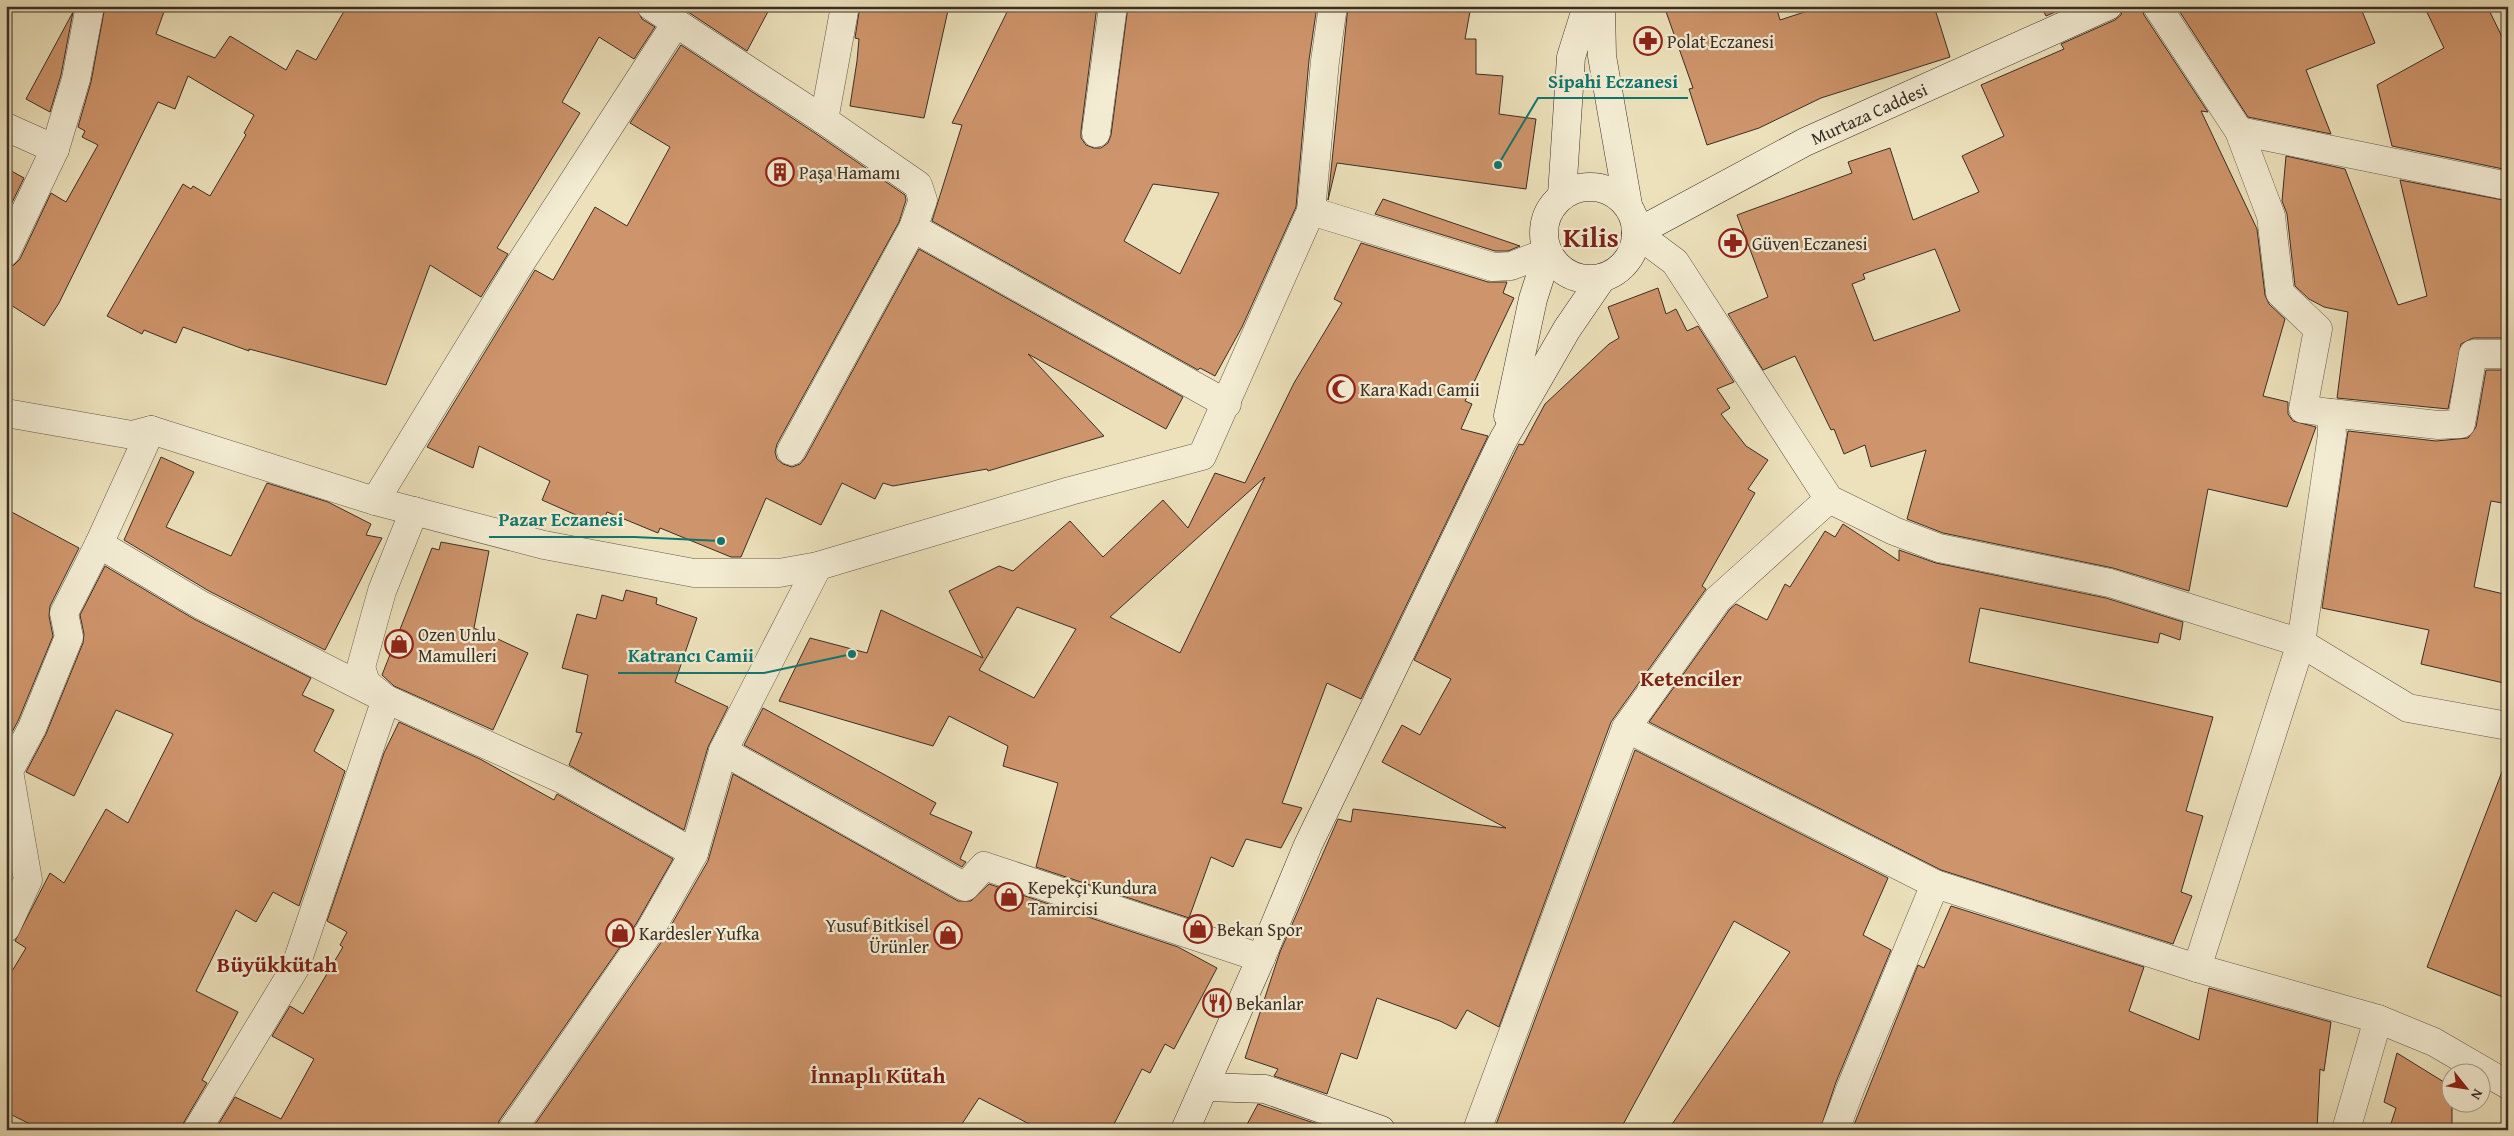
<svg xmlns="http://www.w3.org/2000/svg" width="2514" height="1136" viewBox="0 0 2514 1136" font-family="'Gentium Book Plus',serif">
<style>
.building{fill:#ce946b;stroke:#3a2e25;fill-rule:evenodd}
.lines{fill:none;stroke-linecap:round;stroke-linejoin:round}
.street-casing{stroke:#665b4a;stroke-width:29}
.secondary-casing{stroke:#3a2e25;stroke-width:29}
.street{stroke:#f3ecd3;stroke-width:28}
.secondary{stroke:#f3ecd3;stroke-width:28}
.labels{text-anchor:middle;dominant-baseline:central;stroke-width:4.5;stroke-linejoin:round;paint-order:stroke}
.poi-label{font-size:18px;fill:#3a2e25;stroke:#f3ecd3;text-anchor:start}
.street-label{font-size:18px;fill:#3a2e25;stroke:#f3ecd3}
.district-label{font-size:22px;font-weight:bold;fill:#7a1f14;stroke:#f3ecd3}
.town-label{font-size:28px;font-weight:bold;fill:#7a1f14;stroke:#f3ecd3}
.leader{fill:none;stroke:#0f766e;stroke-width:2}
.callout-dot{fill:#0f766e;stroke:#f3ecd3;stroke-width:2}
.callout-label{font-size:19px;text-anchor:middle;font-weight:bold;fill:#0f766e;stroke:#f3ecd3;stroke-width:4.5;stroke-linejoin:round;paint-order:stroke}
</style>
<rect width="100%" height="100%" fill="#ece1bb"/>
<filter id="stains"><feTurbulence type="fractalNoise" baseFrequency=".004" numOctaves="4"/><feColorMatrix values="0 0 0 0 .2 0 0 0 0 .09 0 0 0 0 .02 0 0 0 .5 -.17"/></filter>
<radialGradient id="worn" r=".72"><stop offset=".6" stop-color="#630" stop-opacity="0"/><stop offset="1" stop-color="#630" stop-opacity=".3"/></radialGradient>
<g class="building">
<path d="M105 6H166L156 34 215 58 230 36 286 70 297 50 316 60 347 6H636L642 19 655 27 634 59 599 37 562 102 580 113 497 248 508 254 481 297 430 265 386 385 249 349V351L183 327 176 343 144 330 142 334 107 316 183 184 191 189 193 186 210 196 246 135 244 133 254 115 188 76 175 109 158 102 59 303 44 326 6 302V267L14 265 20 259 51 193 66 202 98 145 82 137 85 131 78 127 91 82Z"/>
<path d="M679 6H771L747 51Z"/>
<path d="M860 6H949L924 118 850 106 857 61 859 39 855 38Z"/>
<path d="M1010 6H1097L1081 131V138L1086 145 1094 148H1101L1108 143 1111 135 1128 6H1317L1309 60 1296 207 1242 327 1215 376 1200 368 1198 370 932 221 962 125 952 123ZM1153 184 1219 193 1180 274 1124 241Z"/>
<path d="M1348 6H1471L1465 39H1476V74L1503 76 1499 114 1536 119 1526 189 1337 163 1328 200Z"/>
<path d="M1664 6H1776L1780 20 1823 6H1934L1950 57 1821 98 1759 128 1707 145 1689 89 1693 88Z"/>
<path d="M2041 6H2069L2046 16Z"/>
<path d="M2123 6H2141L2144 15 2208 112 2201 111 2257 229 2265 295 2269 304 2285 319 2263 396 2288 402V414L2293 421 2316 427 2287 507 2208 489 2189 591 2113 568 1943 533 1907 519 1926 450 1871 467 1865 445 1844 454 1834 429 1831 430 1795 356 1763 370 1728 314 1768 297 1737 215 1852 173 1848 162 1890 148 1913 220 1979 192 1962 156 2004 136 1981 85 2064 49 2061 44 2115 20 2121 15ZM1935 249 1960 311 1874 341 1852 284 1865 279 1863 274Z"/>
<path d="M2176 6H2360L2375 43 2306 70 2331 134 2248 117Z"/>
<path d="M2424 6H2487L2508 49V170L2392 146 2377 85 2444 48Z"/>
<path d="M73 12 61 75 50 112 26 99Z"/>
<path d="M681 45 815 133 905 195 906 200 899 222 777 444 775 452 777 459 783 464 792 467 800 464 805 458 919 249 1183 397 1166 429 1028 354 1104 436 988 471 987 469 893 486 883 483 875 499 842 483 821 525 766 498 741 557H731L660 528 658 533 607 512 601 526 542 500 550 481 479 446 473 468 427 447 535 270 553 280 595 207 627 226 670 147 630 123Z"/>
<path d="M2286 156 2345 169 2398 305 2427 296 2400 180 2508 201V338H2473L2461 344 2448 409 2337 398 2348 312 2324 307 2309 299 2295 286 2287 214 2282 201Z"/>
<path d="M6 168 24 178 6 215Z"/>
<path d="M1383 199 1520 246 1508 251H1495L1375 214Z"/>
<path d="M1361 243 1488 282H1507L1503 293 1514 298 1465 401 1472 404 1461 429 1488 436 1361 699 1327 683 1282 803 1302 808 1281 848 1246 839 1233 867 1211 857 1189 918 1036 867 1058 783 1003 766 1008 746 949 716 933 746 779 701 810 638 867 653 881 610 983 658 949 591 999 566 1013 571 1070 521 1103 557 1163 500 1188 528 1215 473 1245 483 1294 383 1342 303 1334 299ZM1265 477 1180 653 1110 617 1174 559ZM1017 607 1076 629 1034 698 979 670Z"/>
<path d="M1658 288 1666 314 1676 309 1687 331 1698 326 1734 382 1717 389 1730 408 1721 414 1746 446 1768 460 1748 489 1755 493 1702 586 1706 589 1611 722 1499 1027 1467 1010 1456 1029 1440 1021 1377 998 1357 1059 1341 1053 1327 1094 1274 1076 1278 1069 1245 1058 1280 952 1338 819 1351 822 1353 809 1506 828 1382 762 1402 725 1420 735 1451 679 1414 660 1519 444 1523 445 1545 404 1609 344 1619 338 1608 307Z"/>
<path d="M2486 370H2508V504L2491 501 2474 587 2508 595V684L2421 664 2429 630 2322 608 2348 431 2436 441 2468 438 2476 427Z"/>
<path d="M161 457 194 472 166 527 231 556 267 483 328 502 371 524 366 535 382 538 325 650 209 591 124 540Z"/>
<path d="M6 509 79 548 50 606 49 616 53 636 18 721 6 743Z"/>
<path d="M1843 524 1899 561V550L1936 563 2106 598 2183 622 2180 640 2160 633 2158 643 1980 608 1969 662 2213 717 2186 811 2203 816 2181 892 2192 896 2173 944 1941 870 1649 722 1730 609 1736 604 1767 620 1785 584 1790 587 1825 531 1835 537Z"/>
<path d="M441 542 489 551 474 628 528 653 493 730 394 686 382 675 432 548 439 550Z"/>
<path d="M105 566 194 619 311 678 302 695 334 710 314 751 345 771 299 906 273 892 256 922 236 910 196 991 238 1012 202 1080 207 1083 184 1122 181 1130H42L6 1112V981L26 948 15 941 50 873 64 883 106 809 128 823 173 734 116 710 74 796 26 772 46 734 83 643 84 634 80 615Z"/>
<path d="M626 590 657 598 656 604 697 618 675 682 728 707 708 747 684 830 569 765 582 733 576 732 588 675 562 668 577 614 596 619 602 595 623 601Z"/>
<path d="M763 708 936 803 930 814 972 832 960 859 966 862 962 867 744 745Z"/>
<path d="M399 722 480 759 554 800 557 794 673 859 636 924 499 1121 497 1130H215L235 1097 281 1119 314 1059 272 1036 290 1006 303 1014 343 947 340 945 347 932 327 921 384 753Z"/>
<path d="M1635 750 1888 878 1863 935 1891 950 1836 1082 1820 1130H1668L1790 952 1734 921 1620 1130H1494Z"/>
<path d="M2505 764 2508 765V999L2427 967Z"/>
<path d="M733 774 958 901H971L989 884 1178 947 1217 968 1174 1049 1165 1044 1150 1073 1142 1069 1111 1130H1041L979 1098 958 1130H531L662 941 708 861Z"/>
<path d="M1951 906 2144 967 2129 1011 2199 1040 2209 988 2331 1022 2324 1071 2320 1069 2317 1130H1852L1918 965 1924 968Z"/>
<path d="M2397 1053 2452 1087V1130H2389L2396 1108 2384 1102Z"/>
<path d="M1258 1104 1317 1124 1315 1130H1244Z"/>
</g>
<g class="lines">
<defs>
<g id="street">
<path d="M651 6 676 23"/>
<path d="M2157 6 2239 131 2271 216 2280 293 2318 329 2303 409 2331 413 2332 435 2301 643 2197 968"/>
<path d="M824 120 918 185 923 200 913 228 1227 404"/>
<path d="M6 127 55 149"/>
<path d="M2239 131 2508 186"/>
<path d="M1096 133 1113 6"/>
<path d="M1311 211 1325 61 1333 6"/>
<path d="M1636 233 1675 262 1829 499 1894 531 1939 548 2110 583 2301 643 2408 708 2508 726"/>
<path d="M6 252 55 149 76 79 90 6"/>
<path d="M6 413 132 435 151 430 375 501 544 545 694 573H779L818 566 1070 491 1202 456 1311 211 1493 267 1511 266 1548 252"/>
<path d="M2331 413 2438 425 2461 424 2473 354H2508"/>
<path d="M791 451 913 228"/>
<path d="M375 501 518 267 676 23 824 120 845 6"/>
<path d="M99 544 201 605 386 699 564 780 694 853"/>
<path d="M1626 728 1935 884 2197 968 2378 1019 2434 1042 2508 1085"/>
<path d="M723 751 965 887 984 866 1261 958"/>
<path d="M6 928 28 880 9 771 32 728 69 637 64 613 99 544 151 430"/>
<path d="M197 1130 295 968 386 699 366 683 361 667 382 591 414 511"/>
<path d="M512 1130 649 932 694 853 723 751 818 566"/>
<path d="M1477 1130 1626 728 1718 599 1829 499"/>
<path d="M1835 1130 1851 1087 1935 884"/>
<path d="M2346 1130 2378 1019"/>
</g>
<g id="secondary">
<path d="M1601 6 1602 56 1628 205"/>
<circle cx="1590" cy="233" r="46"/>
<path d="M1562 195 1571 57 1587 6"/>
<path id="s1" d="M1636 233 1805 142 2108 6"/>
<path d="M1508 416 1533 299 1548 252"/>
<path d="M1206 1087 1265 1089 1381 1130"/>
<path d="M1185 1130 1261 958 1308 845 1503 440 1567 329 1602 278"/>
</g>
</defs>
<use href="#street" class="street-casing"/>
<use href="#secondary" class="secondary-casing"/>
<use href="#street" class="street"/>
<use href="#secondary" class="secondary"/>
</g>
<defs>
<symbol id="pharmacy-ring" viewBox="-11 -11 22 22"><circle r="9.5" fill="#f3ecd3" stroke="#8f2418" stroke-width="1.5"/><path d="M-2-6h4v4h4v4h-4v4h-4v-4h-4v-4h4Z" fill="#8f2418"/></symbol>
<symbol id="building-ring" viewBox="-11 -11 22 22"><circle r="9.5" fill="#f3ecd3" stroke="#8f2418" stroke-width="1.5"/><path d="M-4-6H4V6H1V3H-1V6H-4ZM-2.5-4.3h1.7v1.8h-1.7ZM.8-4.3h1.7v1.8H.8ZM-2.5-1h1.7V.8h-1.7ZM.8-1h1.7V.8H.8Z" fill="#8f2418"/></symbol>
<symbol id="mosque-ring" viewBox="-11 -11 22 22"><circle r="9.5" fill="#f3ecd3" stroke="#8f2418" stroke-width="1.5"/><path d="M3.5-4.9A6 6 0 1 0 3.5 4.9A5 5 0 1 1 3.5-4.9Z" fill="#8f2418"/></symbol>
<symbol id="shop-ring" viewBox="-11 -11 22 22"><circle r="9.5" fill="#f3ecd3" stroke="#8f2418" stroke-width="1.5"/><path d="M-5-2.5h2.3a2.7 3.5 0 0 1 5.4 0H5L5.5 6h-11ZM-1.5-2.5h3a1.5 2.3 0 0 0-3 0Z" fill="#8f2418"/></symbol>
<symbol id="restaurant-ring" viewBox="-11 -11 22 22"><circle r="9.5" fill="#f3ecd3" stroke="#8f2418" stroke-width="1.5"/><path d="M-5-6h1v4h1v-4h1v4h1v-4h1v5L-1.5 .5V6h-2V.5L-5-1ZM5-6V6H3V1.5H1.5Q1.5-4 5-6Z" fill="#8f2418"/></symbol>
</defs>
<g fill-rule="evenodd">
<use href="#pharmacy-ring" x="1632" y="25" width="32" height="32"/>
<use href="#building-ring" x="764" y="156" width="32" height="32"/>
<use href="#pharmacy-ring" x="1717" y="227" width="32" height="32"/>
<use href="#mosque-ring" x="1325" y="373" width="32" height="32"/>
<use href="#shop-ring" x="383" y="628" width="32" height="32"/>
<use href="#shop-ring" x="993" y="881" width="32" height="32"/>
<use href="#shop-ring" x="1182" y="913" width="32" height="32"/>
<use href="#shop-ring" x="604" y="917" width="32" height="32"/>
<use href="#shop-ring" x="932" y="919" width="32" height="32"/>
<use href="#restaurant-ring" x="1201" y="987" width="32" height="32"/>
</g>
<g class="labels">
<g class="poi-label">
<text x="1667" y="41">Polat Eczanesi</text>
<text x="799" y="172">Paşa Hamamı</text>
<text x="1752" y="243">Güven Eczanesi</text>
<text x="1360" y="389">Kara Kadı Camii</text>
<text x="418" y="634">Ozen Unlu<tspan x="418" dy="21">Mamulleri</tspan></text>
<text x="1028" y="887">Kepekçi Kundura<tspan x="1028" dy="21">Tamircisi</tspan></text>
<text x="929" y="925" text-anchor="end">Yusuf Bitkisel<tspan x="929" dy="21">Ürünler</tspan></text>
<text x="1217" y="929">Bekan Spor</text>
<text x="639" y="933">Kardesler Yufka</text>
<text x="1236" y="1003">Bekanlar</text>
</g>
<g class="street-label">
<text stroke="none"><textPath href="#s1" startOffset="262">Murtaza Caddesi</textPath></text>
</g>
<g class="district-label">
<text x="1691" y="678">Ketenciler</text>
<text x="277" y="964">Büyükkütah</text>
<text x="878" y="1075">İnnaplı Kütah</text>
</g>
<g class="town-label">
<text x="1591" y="236">Kilis</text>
</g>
</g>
<path class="leader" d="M1498 165L1538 98H1688M721 541L634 537H489M852 654L764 673H618"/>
<g class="callout-dot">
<circle cx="1498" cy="165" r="5"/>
<circle cx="721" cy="541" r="5"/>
<circle cx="852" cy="654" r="5"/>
</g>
<g class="callout-label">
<text x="1613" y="88">Sipahi Eczanesi</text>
<text x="561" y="526">Pazar Eczanesi</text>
<text x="691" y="662">Katrancı Camii</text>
</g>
<rect width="2514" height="1136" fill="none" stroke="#ece1bb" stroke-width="25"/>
<rect x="8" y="8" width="2499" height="1121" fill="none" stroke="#3a2e25" stroke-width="2.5"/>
<rect x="12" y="12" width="2489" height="1111" fill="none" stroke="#3a2e25"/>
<g transform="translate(2466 1088) rotate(120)"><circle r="24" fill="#f3ecd3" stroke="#a9a08d"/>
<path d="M0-4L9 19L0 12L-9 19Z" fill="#8f2418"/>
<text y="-8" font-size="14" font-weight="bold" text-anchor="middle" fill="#3a2e25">N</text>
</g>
<rect width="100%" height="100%" filter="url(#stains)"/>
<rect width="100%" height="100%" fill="url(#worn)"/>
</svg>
